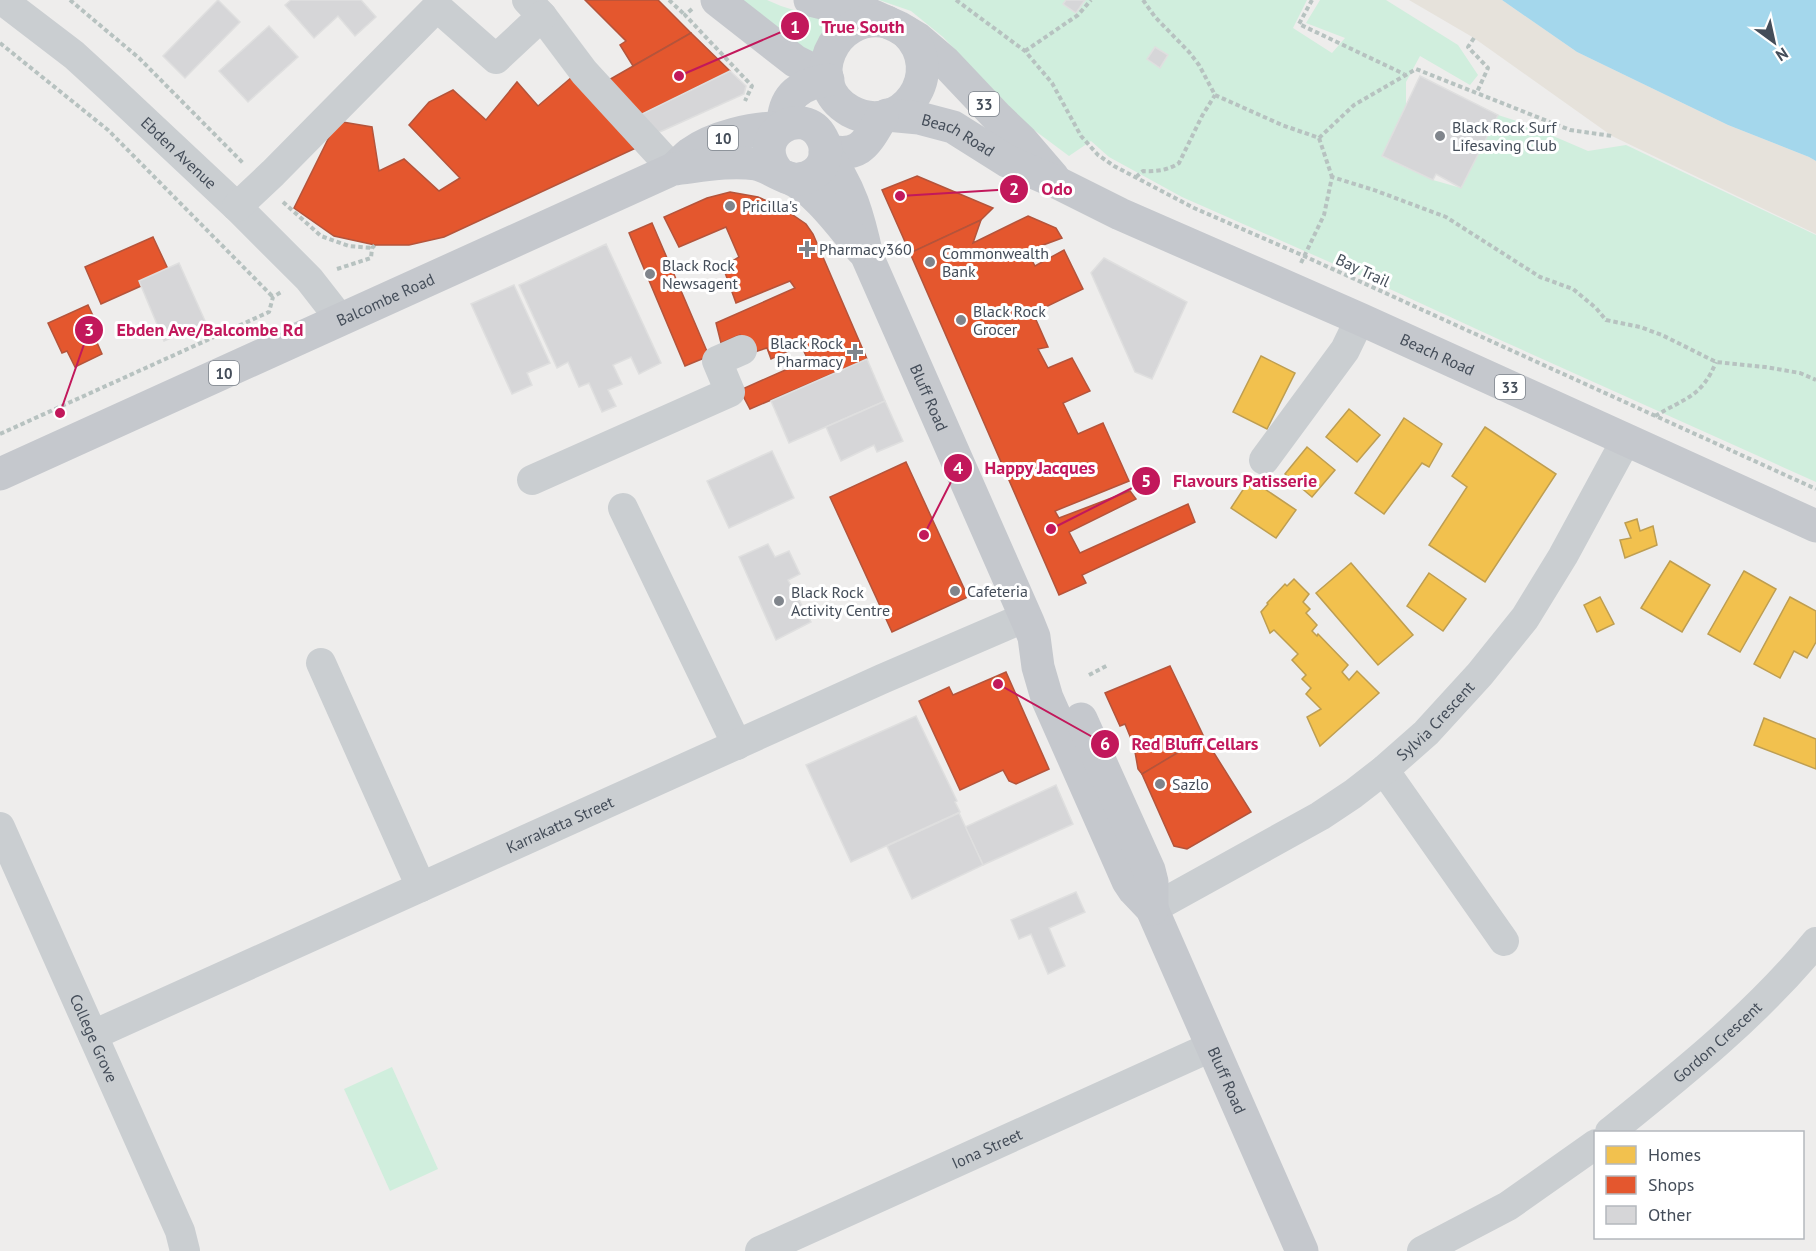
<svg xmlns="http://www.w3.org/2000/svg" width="1816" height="1251" viewBox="0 0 1816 1251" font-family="'PT Sans',sans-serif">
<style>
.green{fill:#d0eedd}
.sand{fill:#e6e2db}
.water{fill:#a4d7ec}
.homes{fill:#f2c14e;stroke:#be9e51;stroke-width:1.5}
.shops{fill:#e4572e;stroke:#b4543b;stroke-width:1.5}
.building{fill:#d6d6d8;stroke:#dfdfdf;stroke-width:1.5}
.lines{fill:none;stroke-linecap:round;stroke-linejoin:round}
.path{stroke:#b7c2c0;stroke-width:4;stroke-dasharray:4.5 3;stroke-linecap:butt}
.minor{stroke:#caced1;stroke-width:30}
.major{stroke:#c5c8cd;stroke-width:33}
.poi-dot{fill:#80858c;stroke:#fff;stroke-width:2}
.labels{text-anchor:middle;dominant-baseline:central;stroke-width:6;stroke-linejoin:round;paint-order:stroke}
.shield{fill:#fff;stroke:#7c828b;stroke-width:1.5}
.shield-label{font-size:15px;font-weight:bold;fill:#444d59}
.poi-label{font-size:16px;fill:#444d59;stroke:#fff;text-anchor:start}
.street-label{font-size:16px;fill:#444d59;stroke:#fff}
.leader{fill:none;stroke:#c2185b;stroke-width:2}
.callout-dot{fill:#c2185b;stroke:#fff;stroke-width:2}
.mark-label{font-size:18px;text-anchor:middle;font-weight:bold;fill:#fff}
.callout-label{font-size:18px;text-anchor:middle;font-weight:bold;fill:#c2185b;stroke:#fff;stroke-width:6;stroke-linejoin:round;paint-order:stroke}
</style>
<rect width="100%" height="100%" fill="#eeedec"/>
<g class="green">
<path d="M733 0H767L781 6 835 23 811 54Z"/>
<path d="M879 0H1307L1293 28 1332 53 1345 38 1306 23 1320 0H1386L1458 45 1478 75 1470 85 1420 56 1406 82V105L1383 157 1433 180 1461 188 1498 115 1523 123 1588 151 1626 145 1816 235V482L1498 339 1368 279 1182 197 1109 157 1091 141 1069 156 1026 124 943 37 911 11Z"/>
<path d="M392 1067 438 1169 390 1191 344 1089Z"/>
</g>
<path class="sand" d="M1409 0H1502L1577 52 1728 125 1809 157 1816 161V234L1612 136 1474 38Z"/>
<path class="water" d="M1502 0H1816V161L1809 157 1728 125 1577 52Z"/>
<g class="homes">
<path d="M1261 356 1295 373 1267 429 1233 412Z"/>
<path d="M1349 409 1380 435 1357 462 1326 437Z"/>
<path d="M1404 418 1442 444 1429 467 1422 463 1384 514 1355 493Z"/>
<path d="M1485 427 1556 474 1485 582 1429 545 1467 487 1452 476Z"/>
<path d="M1307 447 1335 470 1312 497 1285 474Z"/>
<path d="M1250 479 1296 510 1276 538 1231 508Z"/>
<path d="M1637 519 1640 531 1653 526 1657 545 1625 558 1620 540 1631 538 1625 523Z"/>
<path d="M1670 561 1710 585 1682 632 1641 608Z"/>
<path d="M1351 563 1413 635 1378 665 1316 593Z"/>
<path d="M1744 571 1776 589 1740 652 1708 634Z"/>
<path d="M1429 573 1466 599 1443 631 1407 606Z"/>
<path d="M1294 579 1309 594 1303 602 1310 609 1306 613 1317 625 1312 631 1317 636 1318 634 1348 665 1342 672 1349 680 1357 671 1379 693 1320 746 1307 717 1321 709 1306 694 1311 688 1302 679 1306 675 1292 660 1298 654 1274 630 1270 633 1261 612 1268 604 1267 603 1285 584 1287 586Z"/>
<path d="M1600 597 1614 624 1597 632 1584 605Z"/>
<path d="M1790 597 1816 611V642L1807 658 1794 651 1780 678 1754 664Z"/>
<path d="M1764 718 1816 739V769L1754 745Z"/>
</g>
<g class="shops">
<path d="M585 0H658L691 33 633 66 620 45 626 41Z"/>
<path d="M691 33 730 71 632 119 600 85Z"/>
<path d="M572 77 638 147 444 237 409 245H375L334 236 294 208 337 121 372 127 379 171 404 159 439 191 460 178 409 125 429 102 453 90 486 120 517 82 538 106Z"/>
<path d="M917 176 993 208 981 220 910 253 882 190Z"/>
<path d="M730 192 758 197 781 207 806 224 813 234 867 359 750 409 740 390 808 360 801 345 771 359 767 348 748 354 740 335 721 343 716 323 795 288 790 281 736 303 723 267 739 257 726 227 679 247 664 217 707 198Z"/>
<path d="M1028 216 1056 228 1062 238 1027 251 1035 266 1064 250 1083 289 1033 313 1048 347 1038 349 1048 368 1072 358 1090 391 1063 403 1078 434 1103 423 1129 481 1055 511 1059 518 1130 491 1136 499 1069 532 1080 553 1188 504 1195 522 1082 575 1086 583 1059 595 910 253 981 220 973 243Z"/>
<path d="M652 223 709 356 685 366 629 233Z"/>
<path d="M153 237 168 269 139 281 141 286 101 304 85 267Z"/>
<path d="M88 305 102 335 95 338 102 354 75 367 67 351 62 353 48 323Z"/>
<path d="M906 462 968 597 892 632 830 497Z"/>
<path d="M1170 666 1204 737 1142 774 1138 769 1134 746 1125 724 1120 726 1105 693Z"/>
<path d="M1006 672 1049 769 1016 784 1009 781 1003 770 960 790 919 701 949 687 953 695Z"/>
<path d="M1204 737 1251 812 1187 849 1174 846 1142 774Z"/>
</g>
<g class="building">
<path d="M218 0 240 22 185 78 163 56Z"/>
<path d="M291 0H361L376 17 355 36 338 16 314 38 285 5Z"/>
<path d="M1066 0H1085L1076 13 1063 4Z"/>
<path d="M269 26 298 57 248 102 219 71Z"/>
<path d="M1155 47 1168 55 1160 68 1147 59Z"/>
<path d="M730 71 746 86 744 94 653 135 638 116Z"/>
<path d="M1420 76 1498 115 1461 188 1436 174 1433 180 1382 156Z"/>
<path d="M606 244 661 363 639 374 631 357 613 365 622 384 608 390 616 406 602 412 589 383 579 387 568 362 557 368 519 285Z"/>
<path d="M1104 258 1187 302 1152 379 1135 372 1091 273Z"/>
<path d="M179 263 206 323 164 341 139 281Z"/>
<path d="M514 285 550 363 527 373 532 385 512 394 471 304Z"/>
<path d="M867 359 885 401 789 443 771 401Z"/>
<path d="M885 401 903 441 877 452 874 445 841 461 826 427Z"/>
<path d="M772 451 794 498 729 528 707 481Z"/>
<path d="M768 544 775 557 789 551 800 574 788 580 811 622 776 640 739 557Z"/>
<path d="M916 716 957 801 955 802 960 812 851 862 806 765Z"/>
<path d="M1056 785 1073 824 983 865 965 827Z"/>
<path d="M959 813 983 865 912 899 887 846Z"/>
<path d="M1076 892 1085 912 1049 928 1065 966 1048 974 1031 934 1019 939 1011 920Z"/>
</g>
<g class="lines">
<g class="path">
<path d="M70 0 139 58 243 163"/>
<path d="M669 0 685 15"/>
<path d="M956 0 1025 51 1052 83 1081 136 1098 155 1114 166 1194 208 1304 256 1816 489"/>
<path d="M1143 0 1155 17 1189 52 1199 65 1215 95 1282 125 1319 138"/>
<path d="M1312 0 1299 24 1404 74"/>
<path d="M692 9 685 15 752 86 745 101"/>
<path d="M1474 38 1468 47 1488 68 1477 92"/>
<path d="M0 43 108 130 273 297"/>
<path d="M1025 51 1078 15 1091 0"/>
<path d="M1319 138 1354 105 1416 69 1570 130 1612 136"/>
<path d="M1319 138 1332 177"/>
<path d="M1136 177 1143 171C1155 172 1169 170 1179 163L1202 116 1215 95"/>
<path d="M283 202 321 236 349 246 372 248"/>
<path d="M1301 263 1324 215 1332 177 1374 190 1446 217 1540 277 1573 289 1596 308 1606 320 1640 327 1662 335 1716 362 1765 367 1800 373 1816 380"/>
<path d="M337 269 371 258 372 248 375 245"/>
<path d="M1655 416C1685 398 1702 397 1716 362"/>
<path d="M0 434 269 312 273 297 283 291"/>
<path d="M1089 675 1108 665"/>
</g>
<g class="minor">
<path id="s1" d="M2 0 74 55 109 87 237 207 309 279 341 320"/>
<path d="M527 0 542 16 584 72 673 169"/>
<path d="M237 207 273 173 437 7 496 59 542 16"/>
<path d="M1264 460 1345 350 1360 319"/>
<path d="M532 480 730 392 717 361 742 350"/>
<path d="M623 508 737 745"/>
<path d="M321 663 421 887"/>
<path d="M1384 770 1504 941"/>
<path id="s2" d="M0 827 180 1231 185 1251"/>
<path id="s3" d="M1152 909 1320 816 1353 794 1384 770 1426 733 1480 674 1525 618 1563 556 1626 440"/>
<path id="s4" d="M93 1035 882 679 1026 617"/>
<path id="s5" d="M1610 1132C1682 1074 1756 1015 1816 942"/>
<path id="s6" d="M760 1251 1213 1046"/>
<path d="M1422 1251 1508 1206 1596 1144"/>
</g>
<g class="major">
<path d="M717 0 795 61 827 77"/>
<path d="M810 0 871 15 898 27 918 39 945 62 998 118 1022 141 1053 177"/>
<path d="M887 22C832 11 802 84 850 111 902 139 948 72 906 32"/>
<path id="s7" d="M887 115 919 118 953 127 1007 161 1058 183 1120 214 1360 319 1816 526"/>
<path d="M783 126C783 96 800 84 828 80"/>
<path d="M825 150C860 159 866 144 882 117"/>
<path id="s8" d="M825 154C850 184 859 219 867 256L1028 622 1034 637 1038 667 1047 698 1128 881 1134 890 1152 909 1302 1251"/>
<path d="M677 166C681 162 686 157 691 153 713 137 754 127 781 128"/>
<path d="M789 178C816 189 843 228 862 250"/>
<path id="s9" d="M0 474 673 169C700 166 730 160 756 164 771 167 785 181 799 179 810 178 820 171 824 161 827 153 826 145 822 138 804 103 749 134 777 171"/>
<path d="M1081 719 1149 870 1152 882V909"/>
</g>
</g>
<g class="poi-dot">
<circle cx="1440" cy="136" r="6"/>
<circle cx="730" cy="206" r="6"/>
<path d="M804 240h6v6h6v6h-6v6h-6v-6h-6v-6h6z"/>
<circle cx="930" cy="262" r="6"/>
<circle cx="650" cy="274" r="6"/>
<circle cx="961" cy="320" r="6"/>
<path d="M852 343h6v6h6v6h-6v6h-6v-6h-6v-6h6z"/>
<circle cx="955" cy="591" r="6"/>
<circle cx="779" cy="601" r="6"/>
<circle cx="1160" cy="784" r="6"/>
</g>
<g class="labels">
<g class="shield">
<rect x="969" y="92" width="30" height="24" rx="4.5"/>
<rect x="708" y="126" width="30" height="24" rx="4.5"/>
<rect x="209" y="361" width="30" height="24" rx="4.5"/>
<rect x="1495" y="375" width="30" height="24" rx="4.5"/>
</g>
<g class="shield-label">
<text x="984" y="104">33</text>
<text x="723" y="138">10</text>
<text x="224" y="373">10</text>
<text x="1510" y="387">33</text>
</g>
<g class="poi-label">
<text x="1452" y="127">Black Rock Surf<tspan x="1452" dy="18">Lifesaving Club</tspan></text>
<text x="742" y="206">Pricilla's</text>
<text x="819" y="249">Pharmacy360</text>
<text x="942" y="253">Commonwealth<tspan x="942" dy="18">Bank</tspan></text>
<text x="662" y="265">Black Rock<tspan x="662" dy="18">Newsagent</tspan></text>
<text x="973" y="311">Black Rock<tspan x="973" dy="18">Grocer</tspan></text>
<text x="843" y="343" text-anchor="end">Black Rock<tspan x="843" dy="18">Pharmacy</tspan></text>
<text x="967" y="591">Cafeteria</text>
<text x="791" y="592">Black Rock<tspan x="791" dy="18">Activity Centre</tspan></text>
<text x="1172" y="784">Sazlo</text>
</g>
<g class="street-label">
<text stroke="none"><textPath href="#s7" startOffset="75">Beach Road</textPath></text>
<text stroke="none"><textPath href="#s1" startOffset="234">Ebden Avenue</textPath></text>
<text transform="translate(1363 270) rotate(25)">Bay Trail</text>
<text stroke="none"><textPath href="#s9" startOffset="423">Balcombe Road</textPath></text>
<text stroke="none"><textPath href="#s7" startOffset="603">Beach Road</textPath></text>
<text stroke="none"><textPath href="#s8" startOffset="266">Bluff Road</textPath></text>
<text stroke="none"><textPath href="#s3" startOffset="342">Sylvia Crescent</textPath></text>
<text stroke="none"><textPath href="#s4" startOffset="512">Karrakatta Street</textPath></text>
<text stroke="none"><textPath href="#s2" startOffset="231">College Grove</textPath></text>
<text stroke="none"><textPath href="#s5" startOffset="140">Gordon Crescent</textPath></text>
<text stroke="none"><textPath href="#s8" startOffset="1014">Bluff Road</textPath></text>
<text stroke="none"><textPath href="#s6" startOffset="249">Iona Street</textPath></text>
</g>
</g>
<path class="leader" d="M679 76L795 26M900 196L1014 189M60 413L89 330M924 535L958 468M1051 529L1146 481M998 684L1105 744"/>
<g class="callout-dot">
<circle cx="679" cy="76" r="6"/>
<circle cx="900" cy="196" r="6"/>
<circle cx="60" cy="413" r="6"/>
<circle cx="924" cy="535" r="6"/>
<circle cx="1051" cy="529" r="6"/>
<circle cx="998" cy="684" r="6"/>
<circle cx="795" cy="26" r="15"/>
<circle cx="1014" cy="189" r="15"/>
<circle cx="89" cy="330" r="15"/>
<circle cx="958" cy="468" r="15"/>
<circle cx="1146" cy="481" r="15"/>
<circle cx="1105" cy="744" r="15"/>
</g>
<g class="mark-label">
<text x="795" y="33">1</text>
<text x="1014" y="195">2</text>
<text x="89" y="336">3</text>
<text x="958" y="474">4</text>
<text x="1146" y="487">5</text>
<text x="1105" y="750">6</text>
</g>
<g class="callout-label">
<text x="863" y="33">True South</text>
<text x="1057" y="195">Odo</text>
<text x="210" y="336">Ebden Ave/Balcombe Rd</text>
<text x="1040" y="474">Happy Jacques</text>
<text x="1245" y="487">Flavours Patisserie</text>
<text x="1195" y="750">Red Bluff Cellars</text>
</g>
<rect x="1594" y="1131" width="210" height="108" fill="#ffffff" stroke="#b4b8bd" stroke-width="1.5"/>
<rect x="1606" y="1146" width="30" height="18" fill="#f2c14e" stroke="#b4b8bd" stroke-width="1.5"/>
<text x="1648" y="1161" font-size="18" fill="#444d59">Homes</text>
<rect x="1606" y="1176" width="30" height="18" fill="#e4572e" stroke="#b4b8bd" stroke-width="1.5"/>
<text x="1648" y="1191" font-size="18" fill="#444d59">Shops</text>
<rect x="1606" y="1206" width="30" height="18" fill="#d6d6d8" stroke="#b4b8bd" stroke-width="1.5"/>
<text x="1648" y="1221" font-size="18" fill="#444d59">Other</text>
<g transform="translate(1774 42) rotate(147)" stroke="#ffffff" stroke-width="4.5" paint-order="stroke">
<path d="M0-4.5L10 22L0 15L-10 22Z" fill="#444d59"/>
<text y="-9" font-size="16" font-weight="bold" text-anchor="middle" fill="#444d59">N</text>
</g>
</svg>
